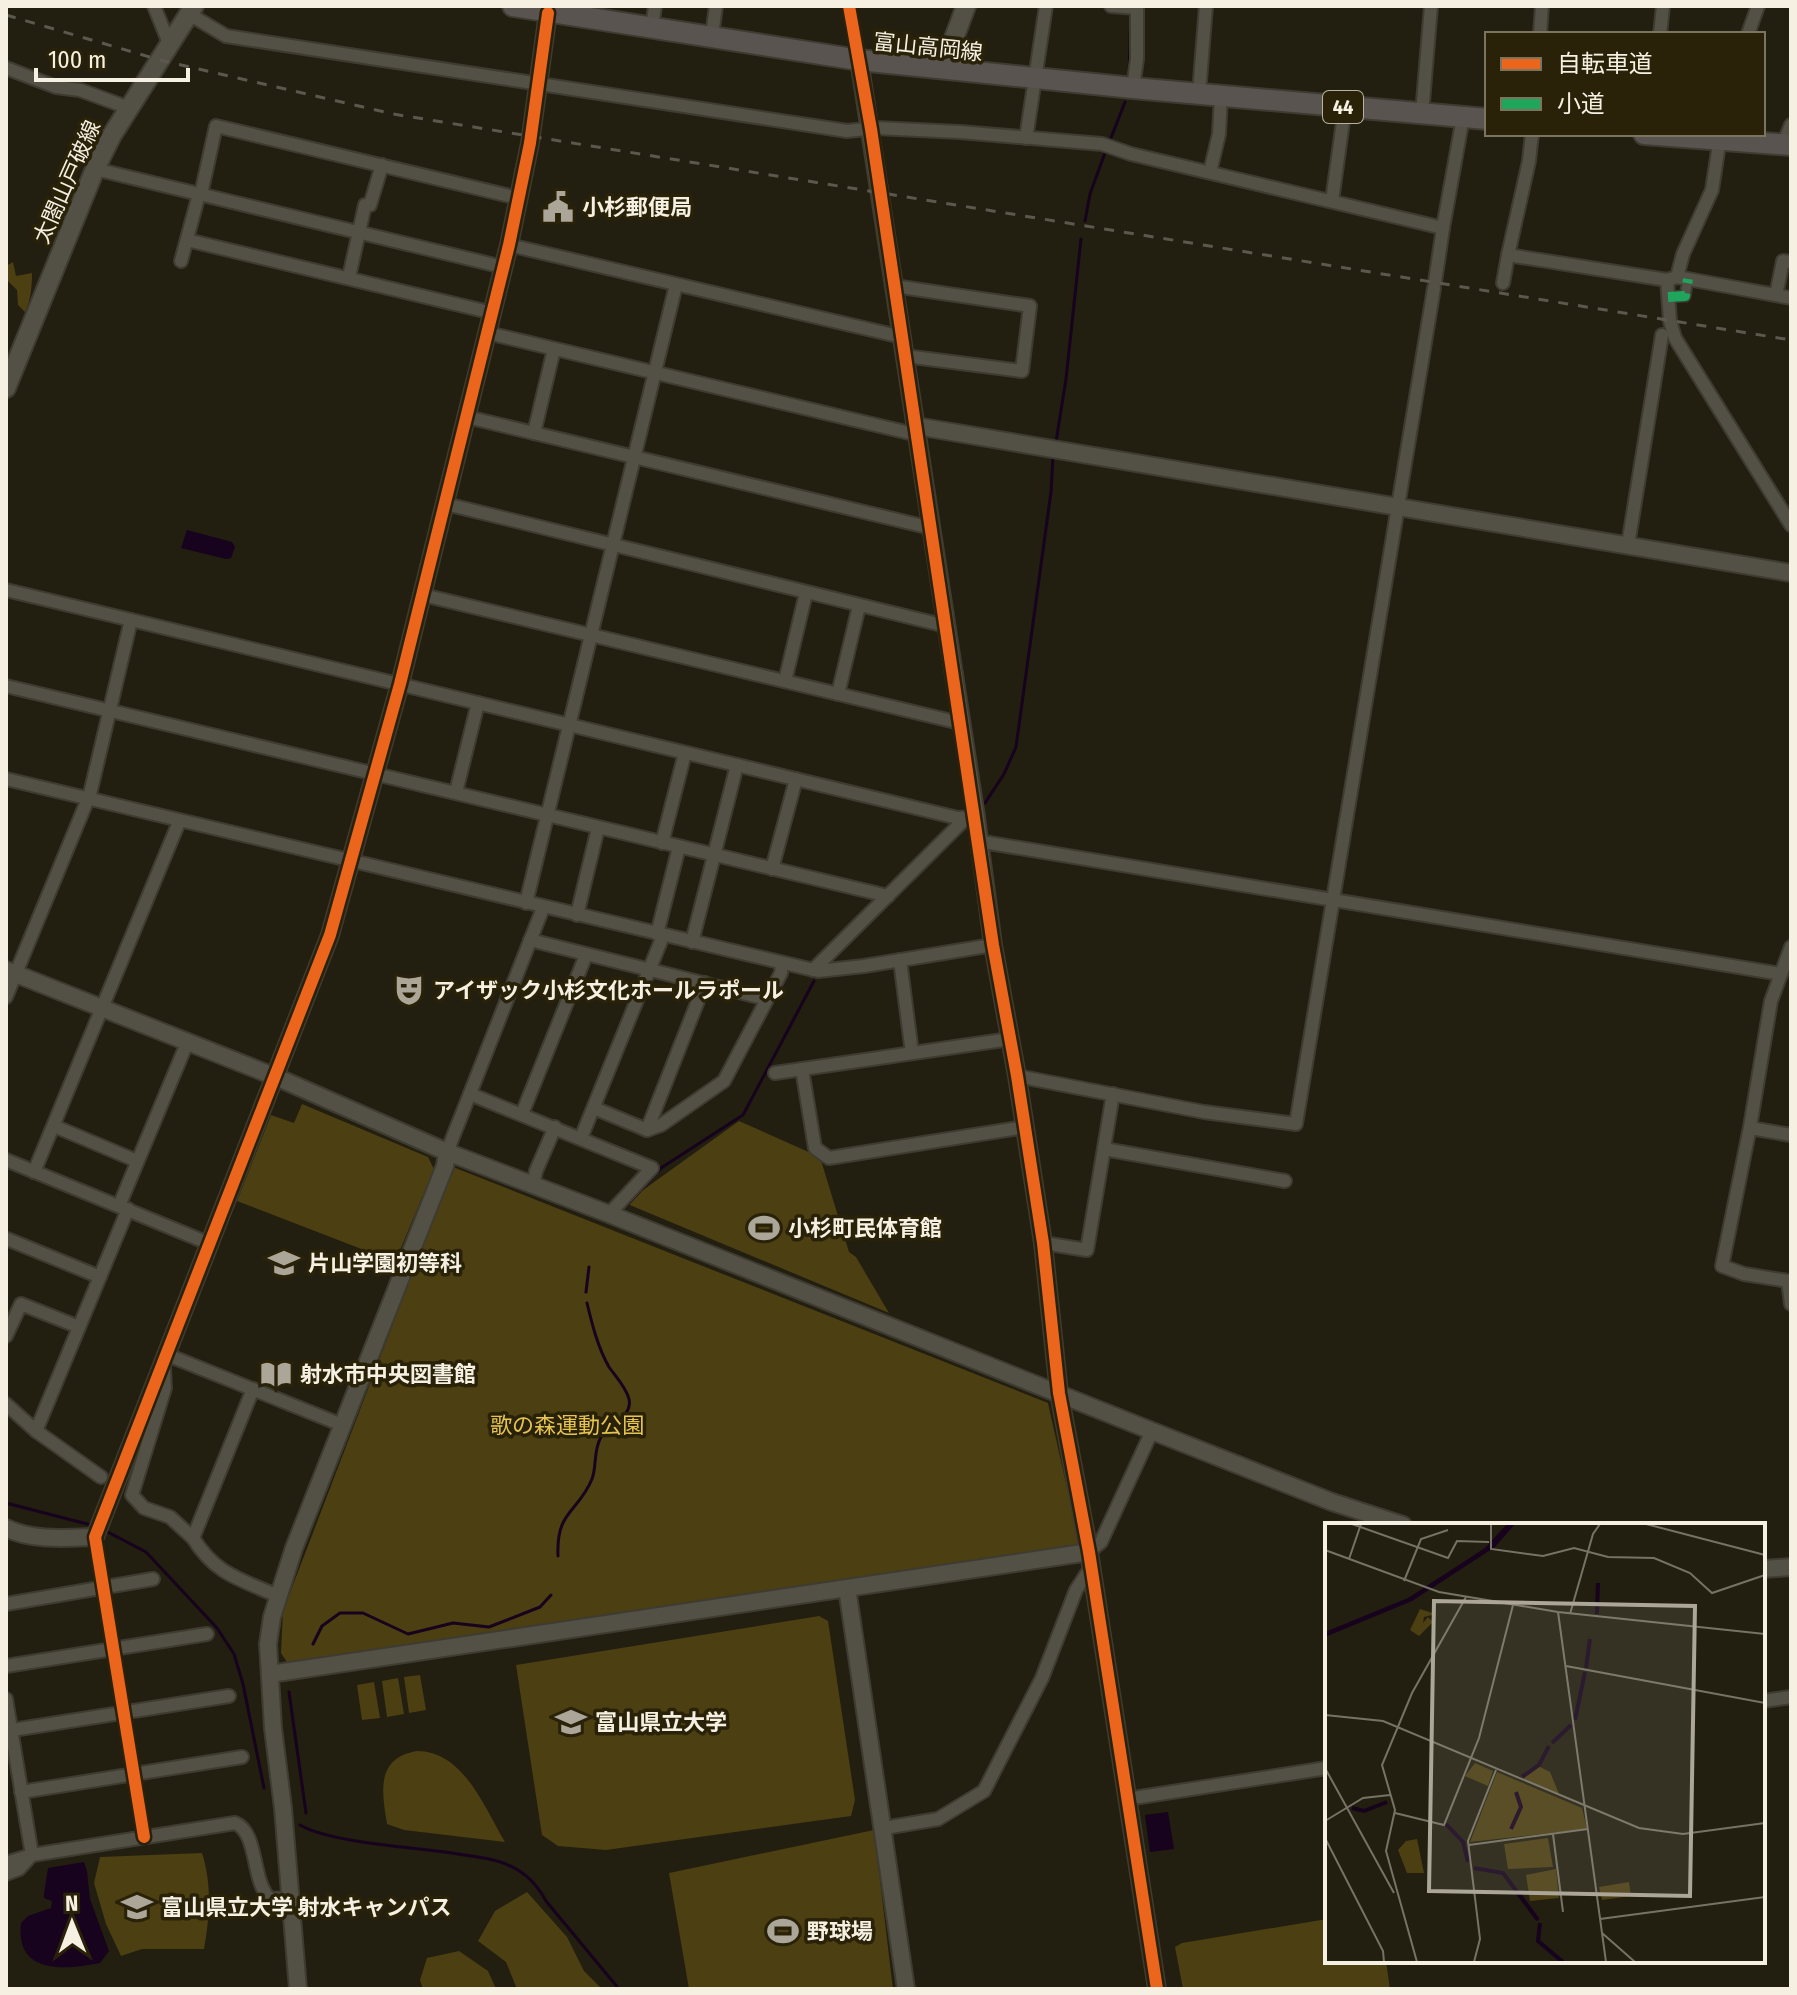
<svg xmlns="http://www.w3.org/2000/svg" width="1797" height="1995" viewBox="0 0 1797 1995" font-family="'Fira Sans Condensed','Noto Sans JP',sans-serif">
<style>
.green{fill:#4c3f12}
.water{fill:#17031d}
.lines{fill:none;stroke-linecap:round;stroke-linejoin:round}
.stream{stroke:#17031d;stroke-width:3}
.pedestrian-casing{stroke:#3e3b31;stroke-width:13}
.minor-casing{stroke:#3e3b31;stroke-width:16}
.tertiary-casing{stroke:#3e3b31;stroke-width:20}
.secondary-casing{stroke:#3e3b31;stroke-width:22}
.primary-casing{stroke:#3e3b31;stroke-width:24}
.pedestrian{stroke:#535046;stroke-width:9}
.minor{stroke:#535046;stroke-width:12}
.tertiary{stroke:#535046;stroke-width:16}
.secondary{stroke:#535046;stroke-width:18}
.primary{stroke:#5a5450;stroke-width:20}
.rail{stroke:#5b584e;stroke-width:3;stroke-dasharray:10 10;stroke-linecap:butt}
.quiet{stroke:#20a55d;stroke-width:10;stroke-dasharray:20 10;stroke-linecap:butt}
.cycleway-casing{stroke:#292209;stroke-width:17}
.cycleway{stroke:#eb651d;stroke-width:12}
.labels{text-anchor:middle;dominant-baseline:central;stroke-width:7;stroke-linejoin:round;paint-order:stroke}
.shield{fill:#292209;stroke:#b8b2a0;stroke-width:2}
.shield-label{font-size:20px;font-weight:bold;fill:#f5f0e1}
.street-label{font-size:22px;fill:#f5f0e1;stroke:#292209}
.poi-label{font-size:22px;font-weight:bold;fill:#f5f0e1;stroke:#292209;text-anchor:start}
.park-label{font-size:22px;fill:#e6c451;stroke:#292209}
.inset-river{fill:none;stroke:#17031d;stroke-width:4}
.inset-road{fill:none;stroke:#767264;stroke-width:2}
.view{fill:#aba698;fill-opacity:0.15;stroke:#aba698;stroke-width:4}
.inset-edge{fill:none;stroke:#f5f0e1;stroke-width:4}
</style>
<rect width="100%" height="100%" fill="#221e10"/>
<g class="green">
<path d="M13 262 16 276 32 273C32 286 31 300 25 312L18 305 17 290 6 279V266Z"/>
<path d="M302 1104 428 1157 434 1169 395 1262 237 1201 271 1115 294 1123Z"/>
<path d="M739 1121 820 1157 849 1252 856 1257 889 1313 625 1203Z"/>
<path d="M453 1167 1048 1403 1080 1546 290 1667 281 1653 283 1611Z"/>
<path d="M819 1616 828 1621 855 1800 851 1816 606 1850 558 1846 542 1835 516 1665Z"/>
<path d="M420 1675 426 1710 409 1713 404 1677Z"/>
<path d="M398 1678 404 1714 387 1717 382 1681Z"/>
<path d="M374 1682 380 1718 362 1720 357 1685Z"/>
<path d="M417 1751C464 1751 485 1809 505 1842L404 1830 387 1824C382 1793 375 1758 417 1751Z"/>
<path d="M874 1830 893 1989H689L669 1873Z"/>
<path d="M202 1853C212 1884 210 1917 204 1949H142L121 1956 106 1924 94 1883 100 1857Z"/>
<path d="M527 1892 567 1937 584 1971 602 1989H517L506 1962 478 1941 495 1911Z"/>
<path d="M1327 1919V1961H1386L1390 1989H1183L1175 1947 1182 1943Z"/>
<path d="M459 1951 488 1971 496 1989H423L420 1980 427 1958Z"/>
</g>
<g class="water">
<path d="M187 530 232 542 235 547 231 558 226 559 181 548Z"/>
<path d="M1168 1812 1174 1849 1150 1852 1145 1815Z"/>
<path d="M84 1862 87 1871 90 1899 109 1951 100 1963C65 1970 15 1975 21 1923L28 1916 51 1908 52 1901 44 1898V1894L48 1868Z"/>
</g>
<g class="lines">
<g class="stream">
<path d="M1129 76 1131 10"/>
<path d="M1109 143 1125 102"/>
<path d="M1085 221 1090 194 1106 150"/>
<path d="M1056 442 1066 379 1081 239"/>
<path d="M985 803 1004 774 1016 747 1051 492 1053 456"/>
<path d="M834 958 955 836"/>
<path d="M628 1204 661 1168 743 1115 814 981"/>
<path d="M586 1292 589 1267"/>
<path d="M6 1503 91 1525"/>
<path d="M102 1529 146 1552 217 1628 234 1654 243 1684 264 1788"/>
<path d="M558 1556C556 1510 578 1513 592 1479 597 1466 593 1451 601 1437 608 1425 633 1417 629 1399 626 1387 616 1377 609 1367 598 1348 592 1324 587 1303"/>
<path d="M313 1644 322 1626 340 1613H363L408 1634 453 1623 489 1627 540 1607 551 1595"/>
<path d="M289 1692 306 1813"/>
<path d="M300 1825C329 1842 409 1847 445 1852 488 1859 523 1858 546 1901L619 1989"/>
</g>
<defs>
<path id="pedestrian" d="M1668 297 1685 296 1688 279"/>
<g id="minor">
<path d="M154 6 169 43"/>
<path d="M849 6 859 60"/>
<path d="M1111 6 1137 8"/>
<path d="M189 14 226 36 847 131 876 128 960 132 1102 144 1131 154 1443 228 1463 117"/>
<path d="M652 28 655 6"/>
<path d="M1540 34 1542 6"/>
<path d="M1660 34 1663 6"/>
<path d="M1748 34 1758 6"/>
<path d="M712 36 716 6"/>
<path d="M6 68 56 87 80 90 129 108"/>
<path d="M1133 88 1137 59V6"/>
<path d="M1199 93 1206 6"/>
<path d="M1422 114 1431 6"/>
<path d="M1532 134 1529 161 1508 255 1667 280 1677 277 1683 254 1712 190 1720 138"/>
<path d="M1026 138 1046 6"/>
<path d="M1783 144 1791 125"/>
<path d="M95 169 503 267"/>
<path d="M1210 172 1219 134 1221 95"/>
<path d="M201 194 216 126 518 198"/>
<path d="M1332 201 1345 107"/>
<path d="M187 240 493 313"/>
<path d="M509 245 902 337"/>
<path d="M181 261 199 194"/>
<path d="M349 277 365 205H370L382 165"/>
<path d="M1677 277 1791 298"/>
<path d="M1667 280 1670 321 1675 338 1791 525"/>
<path d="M1435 282 1443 228"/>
<path d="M1503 283 1508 255"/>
<path d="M894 286 1030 306 1022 371 905 356"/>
<path d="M1776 295 1783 261 1791 262"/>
<path d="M488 333 918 435"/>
<path d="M467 417 931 528"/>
<path d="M534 433 554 349"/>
<path d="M446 504 946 626"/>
<path d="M1628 545 1662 335"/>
<path d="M6 590 958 818 976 817"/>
<path d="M423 595 960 723"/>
<path d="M785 681 806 593"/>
<path d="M6 686 888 896"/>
<path d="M838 694 859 606"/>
<path d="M6 779 818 971 864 966 993 945"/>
<path d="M456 792 478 703"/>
<path d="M977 841 1781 974"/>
<path d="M662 843 685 753"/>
<path d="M772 869 796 779"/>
<path d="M526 903 676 285"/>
<path d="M577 915 598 828"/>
<path d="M657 934 679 847"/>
<path d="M530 940 767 999"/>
<path d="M692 942 737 765"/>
<path d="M1791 947 1771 1001 1750 1127 1722 1266 1744 1274 1788 1281 1791 1304"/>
<path d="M900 960 912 1053"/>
<path d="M813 970 966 818"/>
<path d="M6 997 90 794 131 620"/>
<path d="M802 1069 815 1148 829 1158 1025 1127"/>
<path d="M775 1073 1010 1039"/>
<path d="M1017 1076 1204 1112 1296 1124 1434 288"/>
<path d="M470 1094 652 1168 609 1214"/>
<path d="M594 1108 647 1130 661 1125 724 1081 781 973 782 963"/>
<path d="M522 1114 586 955"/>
<path d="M54 1126 137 1161"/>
<path d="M1750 1128 1791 1135"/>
<path d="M647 1130 705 983"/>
<path d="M581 1138 663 936"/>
<path d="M1104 1149 1285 1181"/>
<path d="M447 1152 543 908"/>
<path d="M6 1160 208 1243"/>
<path d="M34 1172 179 822"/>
<path d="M533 1185 536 1171 555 1127"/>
<path d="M119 1206 187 1043"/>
<path d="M7 1239 100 1277"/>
<path d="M1043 1243 1087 1250 1113 1094"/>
<path d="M6 1336 21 1304 79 1327"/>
<path d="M165 1354 342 1425"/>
<path d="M164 1368 165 1388 132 1495 144 1508 170 1517 193 1538"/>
<path d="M253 1389 193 1538C214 1572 236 1578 271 1593H278"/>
<path d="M6 1404 36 1431 128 1209"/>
<path d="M36 1431 101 1477"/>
<path d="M95 1537 144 1837"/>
<path d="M1089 1552 1101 1542 1152 1431"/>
<path d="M6 1604 153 1579"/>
<path d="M6 1666 207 1634"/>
<path d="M6 1699 32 1855"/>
<path d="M1763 1701 1791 1697"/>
<path d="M6 1731 229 1696"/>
<path d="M21 1792 242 1757"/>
<path d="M1127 1799 1327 1768"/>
<path d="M884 1828 938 1819 984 1791 1042 1678 1076 1590 1091 1567"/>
<path d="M6 1863 32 1855 235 1823C259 1833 251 1881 270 1899L290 1898"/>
<path d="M6 1874 19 1869 29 1858"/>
</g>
<g id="tertiary">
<path d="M859 60 976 817 993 945 1017 1076 1043 1243 1059 1393 1089 1552 1157 1989"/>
<path d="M916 426 1791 573"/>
<path d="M6 970 276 1077 447 1152 609 1214 1152 1431 1332 1502 1403 1525"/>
<path d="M6 1528C32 1541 67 1538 95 1537L330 935 400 684 509 245 530 143 548 13"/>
<path d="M1763 1569 1791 1567"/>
<path d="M847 1588 906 1989"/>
<path d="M270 1674 1089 1552"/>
<path d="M298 1989 283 1808 273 1728 268 1644 272 1617 294 1548 445 1166 447 1152"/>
</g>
<g id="secondary">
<path d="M943 68 966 6"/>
<path d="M6 388 95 169 112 135 194 6"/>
</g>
<g id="primary">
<path d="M513 6 859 60 1133 88 1487 119"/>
<path d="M1644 134 1791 145"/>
</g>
</defs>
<use href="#pedestrian" class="pedestrian-casing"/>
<use href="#minor" class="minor-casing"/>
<use href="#tertiary" class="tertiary-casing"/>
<use href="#secondary" class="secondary-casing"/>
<use href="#primary" class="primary-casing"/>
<use href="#pedestrian" class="pedestrian"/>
<use href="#minor" class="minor"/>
<use href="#tertiary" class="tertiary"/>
<use href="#secondary" class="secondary"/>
<use href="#primary" class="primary"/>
<path class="rail" d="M6 15 160 60 393 114 1791 340"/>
<path class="quiet" d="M1668 297 1685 296 1688 279"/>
<defs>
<g id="cycleway">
<path d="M849 6 871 129 993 945 1017 1076 1043 1243 1059 1393 1089 1552 1157 1989"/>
<path d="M144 1837 95 1537 330 935 400 684 509 245 530 143 548 13"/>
</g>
</defs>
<use href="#cycleway" class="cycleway-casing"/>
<use href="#cycleway" class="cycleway"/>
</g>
<defs>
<symbol id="civic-bare" viewBox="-9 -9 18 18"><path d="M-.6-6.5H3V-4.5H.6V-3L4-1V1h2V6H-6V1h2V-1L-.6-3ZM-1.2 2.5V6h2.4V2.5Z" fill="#aba698" stroke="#292209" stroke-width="2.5" paint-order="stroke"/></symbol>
<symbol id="theatre-bare" viewBox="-9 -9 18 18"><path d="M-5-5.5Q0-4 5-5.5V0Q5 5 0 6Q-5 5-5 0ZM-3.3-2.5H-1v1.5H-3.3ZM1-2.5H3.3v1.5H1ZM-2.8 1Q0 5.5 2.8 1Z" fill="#aba698" stroke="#292209" stroke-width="2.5" paint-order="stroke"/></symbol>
<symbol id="stadium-bare" viewBox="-9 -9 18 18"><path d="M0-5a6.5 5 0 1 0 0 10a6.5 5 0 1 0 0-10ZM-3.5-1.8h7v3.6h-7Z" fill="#aba698" stroke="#292209" stroke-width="2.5" paint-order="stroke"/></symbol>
<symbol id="school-bare" viewBox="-9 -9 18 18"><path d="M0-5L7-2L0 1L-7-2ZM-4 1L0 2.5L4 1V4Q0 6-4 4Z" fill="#aba698" stroke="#292209" stroke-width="2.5" paint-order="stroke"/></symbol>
<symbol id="library-bare" viewBox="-9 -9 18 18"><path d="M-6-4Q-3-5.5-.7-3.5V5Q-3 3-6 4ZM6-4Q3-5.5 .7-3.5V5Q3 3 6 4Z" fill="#aba698" stroke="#292209" stroke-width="2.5" paint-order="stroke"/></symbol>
<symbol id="university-bare" viewBox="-9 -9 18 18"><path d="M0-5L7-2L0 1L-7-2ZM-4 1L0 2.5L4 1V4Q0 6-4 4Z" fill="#aba698" stroke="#292209" stroke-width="2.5" paint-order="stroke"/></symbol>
</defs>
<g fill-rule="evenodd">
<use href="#civic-bare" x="536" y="185" width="44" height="44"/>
<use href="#theatre-bare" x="387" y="968" width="44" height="44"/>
<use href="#stadium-bare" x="742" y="1206" width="44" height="44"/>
<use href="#school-bare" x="262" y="1241" width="44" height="44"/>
<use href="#library-bare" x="254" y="1352" width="44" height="44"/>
<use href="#university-bare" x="549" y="1700" width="44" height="44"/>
<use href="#university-bare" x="115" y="1885" width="44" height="44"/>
<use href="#stadium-bare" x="761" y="1909" width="44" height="44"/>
</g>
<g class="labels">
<rect class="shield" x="1323" y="91" width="40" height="32" rx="6"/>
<g class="shield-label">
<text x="1343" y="107">44</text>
</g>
<g class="street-label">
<text transform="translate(928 47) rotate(6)">富山高岡線</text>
<text transform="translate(67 182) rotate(-66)">太閤山戸破線</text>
</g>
<g class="poi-label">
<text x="582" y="207">小杉郵便局</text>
<text x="433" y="990">アイザック小杉文化ホールラポール</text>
<text x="788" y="1228">小杉町民体育館</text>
<text x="308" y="1263">片山学園初等科</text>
<text x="300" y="1374">射水市中央図書館</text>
<text x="595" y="1722">富山県立大学</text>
<text x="161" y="1907">富山県立大学 射水キャンパス</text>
<text x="807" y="1931">野球場</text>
</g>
<g class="park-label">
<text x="567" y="1425">歌の森運動公園</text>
</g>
</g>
<g transform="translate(1325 1523)">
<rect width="440" height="440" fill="#221e10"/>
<path d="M95 86 111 91 99 94 98 100 103 94 108 99 94 113 85 107ZM150 240 168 248 163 263 140 253ZM213 243 225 249 234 271 196 255ZM172 249 257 285 262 306 145 319ZM223 315 228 344 183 346 179 321ZM92 316 99 350H82L73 327 81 318ZM231 346 234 375 205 378 201 352ZM304 359 306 373 277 377 274 364Z" fill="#4c3f12"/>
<path d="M182 1H190L170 24 87 78 0 114V109L83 75 160 25Z" fill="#17031d"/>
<path class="inset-river" d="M272 91 273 60M261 145 265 116M250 197 260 149M227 220 246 202M197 254 214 242 224 223M27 285 39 288 62 279M121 301 138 319 143 339M186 306 196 284 191 269M149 345 178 350 213 397M215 400 213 418 238 439"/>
<path class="inset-road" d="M27 1 123 35 132 18 164 19M166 1V26L218 33 249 25 283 34 329 35 365 50 387 70 440 52M321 1 440 32M0 27 114 69 233 89 440 111M24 36 36 1M79 58 96 16 123 7M233 89 281 439M245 91 268 11 275 1M241 143 440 180M0 192 58 198 314 305 358 311 440 300M0 245 69 370M70 290 119 302 154 215 188 82M0 298 38 275 65 272M228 311 238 389M0 315 58 428 59 439M144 322 263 306M275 396 440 374M277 410 310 439M92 439 61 328 70 287 57 242 87 170 141 74M149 439 155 416 143 318 171 247"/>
<path class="view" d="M109 78 370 83 365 373 104 368Z"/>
<rect width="440" height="440" class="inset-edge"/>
</g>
<rect width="1797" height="1995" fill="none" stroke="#f5f0e1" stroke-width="16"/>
<rect x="1485" y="32" width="280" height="104" fill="#292209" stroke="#7b745f" stroke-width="2"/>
<rect x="1501" y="58" width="40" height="12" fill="#eb651d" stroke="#7b745f" stroke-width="2"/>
<text x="1557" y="72" font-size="24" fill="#f5f0e1">自転車道</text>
<rect x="1501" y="98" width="40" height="12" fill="#20a55d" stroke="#7b745f" stroke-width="2"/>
<text x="1557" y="112" font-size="24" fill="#f5f0e1">小道</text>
<g transform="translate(72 1923) rotate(359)" stroke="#292209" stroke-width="6" paint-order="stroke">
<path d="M0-6L14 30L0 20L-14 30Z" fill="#f5f0e1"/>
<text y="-12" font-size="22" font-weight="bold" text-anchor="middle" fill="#f5f0e1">N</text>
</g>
<path d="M36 68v12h152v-12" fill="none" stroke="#f5f0e1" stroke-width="4"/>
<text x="48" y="68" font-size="24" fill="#f5f0e1" stroke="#292209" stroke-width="6" paint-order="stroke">100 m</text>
</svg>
